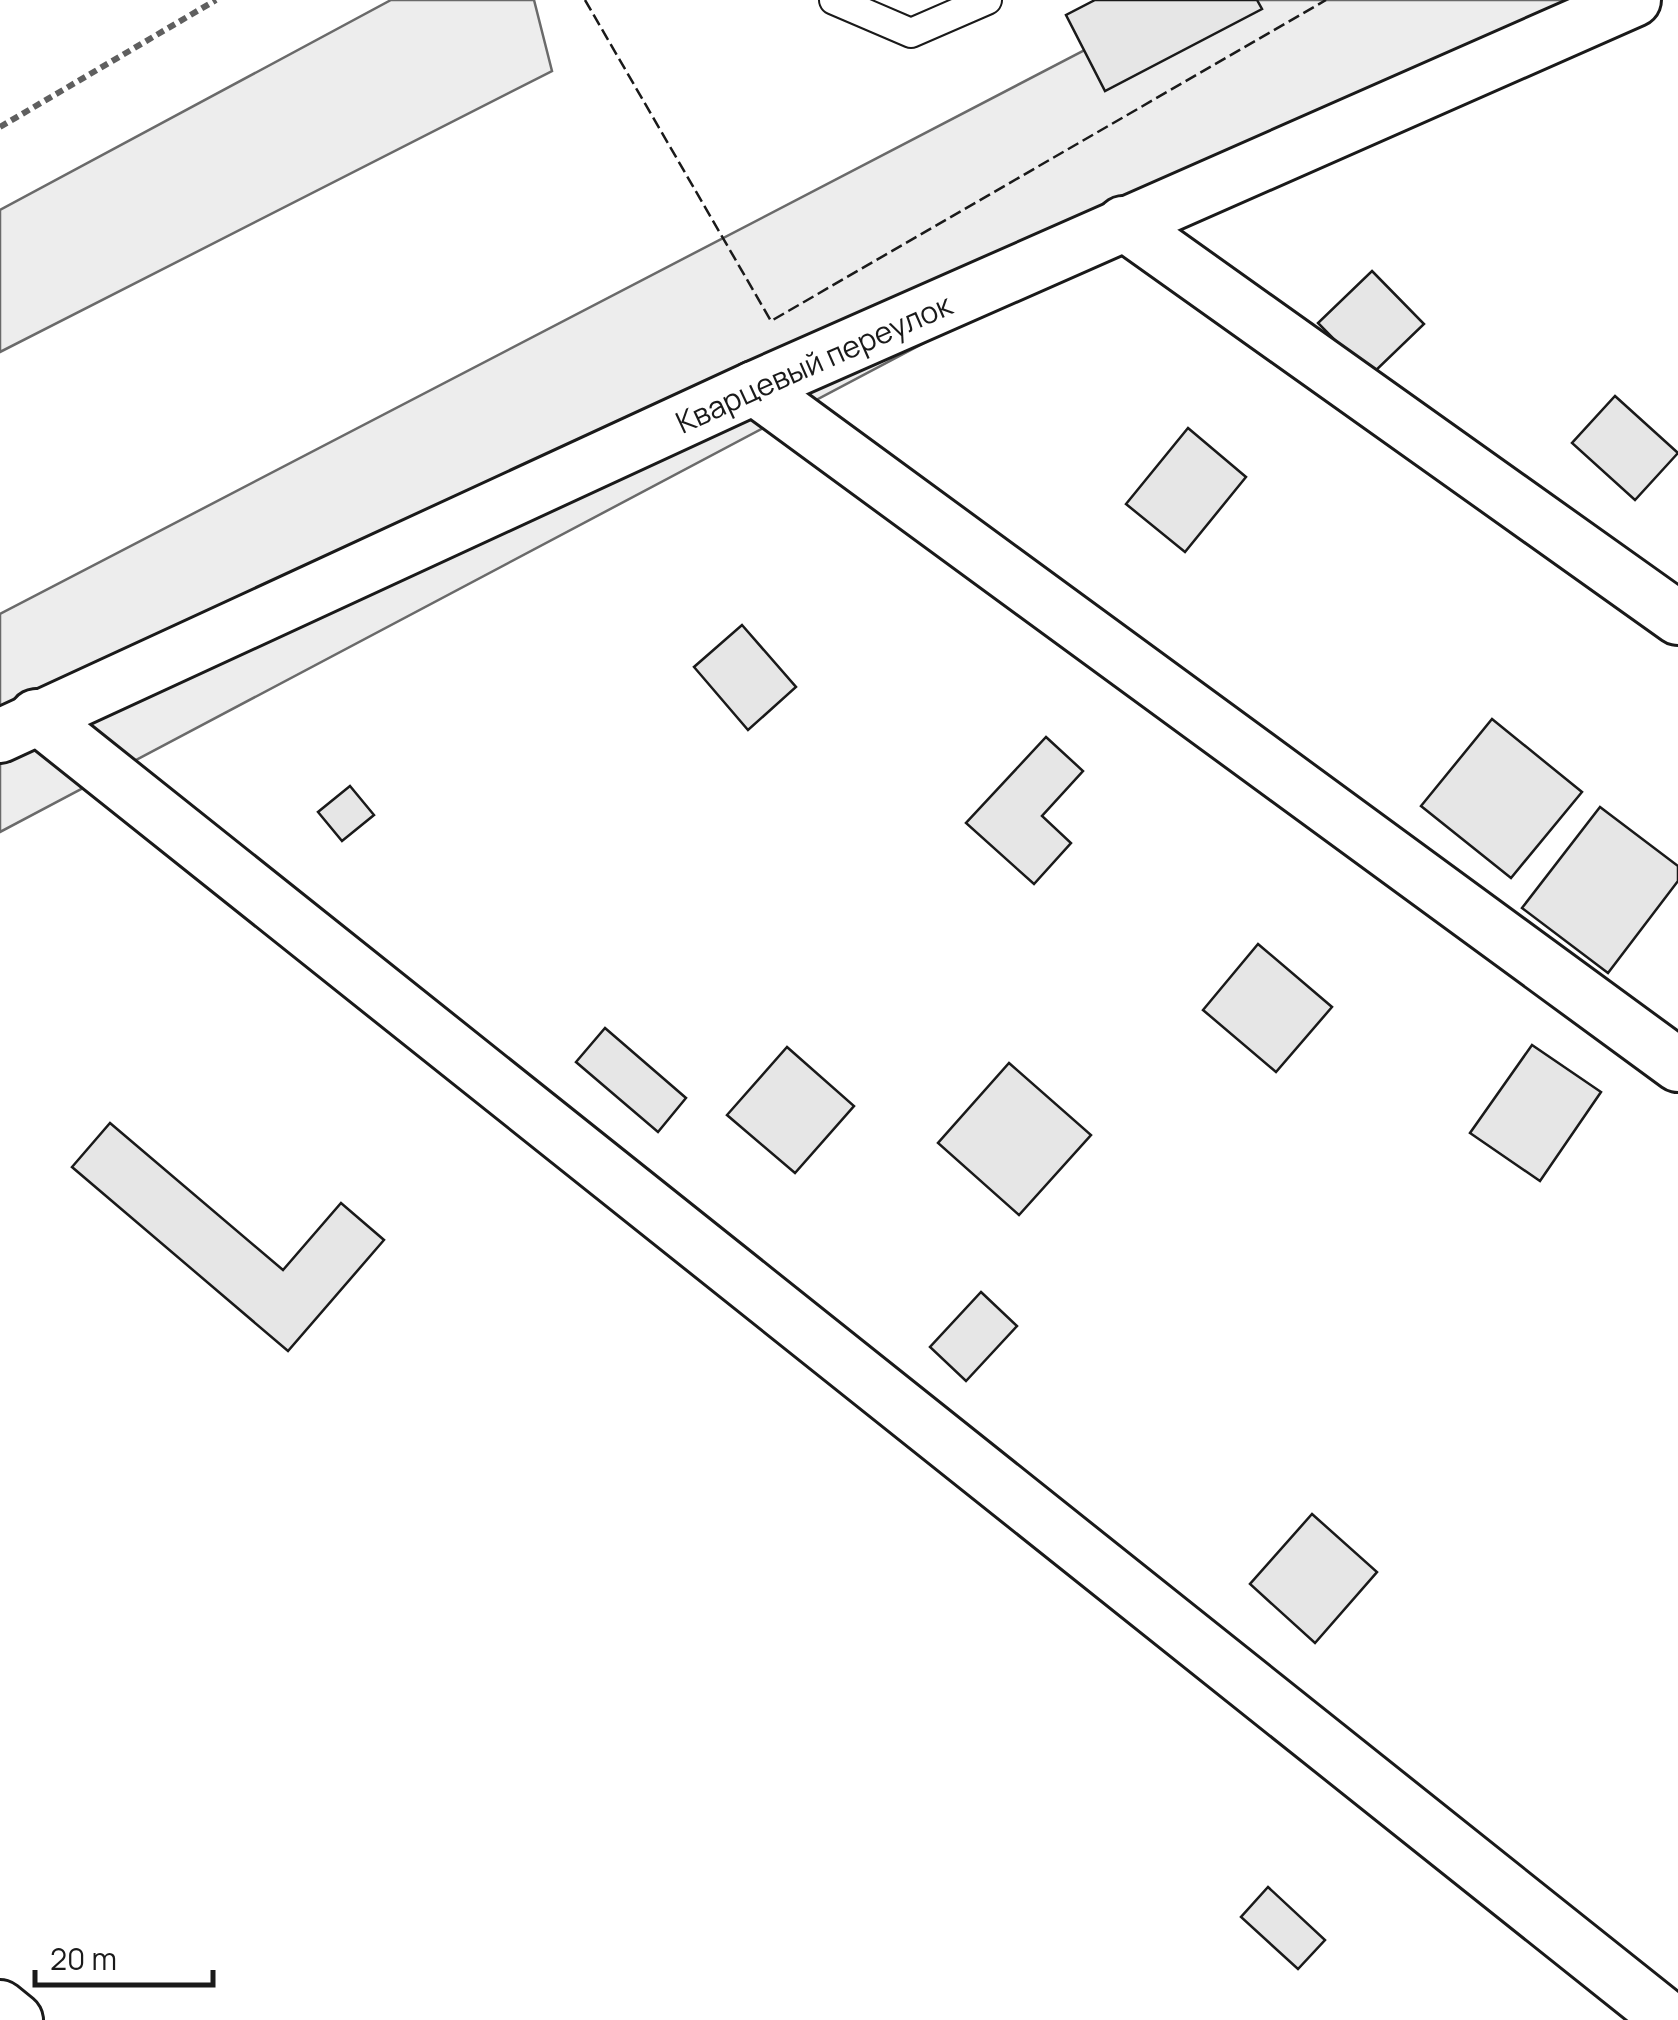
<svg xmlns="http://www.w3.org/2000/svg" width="1678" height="2020" viewBox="0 0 1678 2020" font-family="Manrope,sans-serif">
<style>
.built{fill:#ededed;stroke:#6a6a6a;stroke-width:2.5}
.building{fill:#e6e6e6;stroke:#1a1a1a;stroke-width:2.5}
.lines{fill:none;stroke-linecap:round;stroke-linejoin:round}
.service-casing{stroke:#1a1a1a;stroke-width:32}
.minor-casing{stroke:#1a1a1a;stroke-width:58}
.path{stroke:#5f5f5f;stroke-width:6;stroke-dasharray:8 5;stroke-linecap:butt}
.service{stroke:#fff;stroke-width:28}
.minor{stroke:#fff;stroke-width:52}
.fence{stroke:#1a1a1a;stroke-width:2.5;stroke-dasharray:12 5;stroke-linecap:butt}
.labels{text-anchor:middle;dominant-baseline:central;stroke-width:8;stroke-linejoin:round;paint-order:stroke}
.street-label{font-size:30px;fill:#1a1a1a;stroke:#fff}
</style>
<rect width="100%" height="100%" fill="#fff"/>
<g class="built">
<path d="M391 0H534L552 71 0 352V210Z"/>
<path d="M1181 0H1572L0 832V614Z"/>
</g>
<g class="building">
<path d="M1095 0H1257L1262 9 1105 91 1066 15Z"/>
<path d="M1372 271 1424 324 1370 376 1318 323Z"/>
<path d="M1615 396 1678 453 1635 500 1572 443Z"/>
<path d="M1188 428 1246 477 1185 552 1126 504Z"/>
<path d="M742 625 796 687 748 730 694 667Z"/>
<path d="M1492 719 1582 792 1511 878 1421 806Z"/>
<path d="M1046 737 1083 771 1042 816 1071 843 1034 884 966 823Z"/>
<path d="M350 786 374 815 342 841 318 812Z"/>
<path d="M1600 807 1678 866V881L1608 973 1522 908Z"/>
<path d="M1258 944 1332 1007 1276 1072 1203 1010Z"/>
<path d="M605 1028 686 1098 658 1132 576 1062Z"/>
<path d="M1532 1045 1601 1092 1540 1181 1470 1133Z"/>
<path d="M787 1047 854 1106 795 1173 727 1115Z"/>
<path d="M1009 1063 1091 1135 1019 1215 938 1143Z"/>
<path d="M110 1123 283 1270 341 1203 384 1240 288 1351 72 1167Z"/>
<path d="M981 1292 1017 1326 966 1381 930 1347Z"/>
<path d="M1312 1514 1377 1572 1315 1643 1250 1584Z"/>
<path d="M1268 1887 1325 1940 1298 1969 1241 1917Z"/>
</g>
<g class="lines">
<defs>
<path id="service" d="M834 0 911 33 987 0"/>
<g id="minor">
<path d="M1123 223 1678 618"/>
<path d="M754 388 1678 1065"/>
<path d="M36 716 1670 2020"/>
<path id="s1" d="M0 736 754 388 1634 0"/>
<path d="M0 2007 16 2020"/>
</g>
</defs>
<use href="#service" class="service-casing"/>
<use href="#minor" class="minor-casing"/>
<path class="path" d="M0 127 216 0"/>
<use href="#service" class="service"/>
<use href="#minor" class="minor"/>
<path class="fence" d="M585 0 771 321 1326 0"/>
</g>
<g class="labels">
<g class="street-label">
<text stroke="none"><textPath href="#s1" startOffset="895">Кварцевый переулок</textPath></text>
</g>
</g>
<path d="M35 1970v15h178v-15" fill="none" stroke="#1a1a1a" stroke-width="5"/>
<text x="50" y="1970" font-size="30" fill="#1a1a1a" stroke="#ffffff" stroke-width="8" paint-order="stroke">20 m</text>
</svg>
